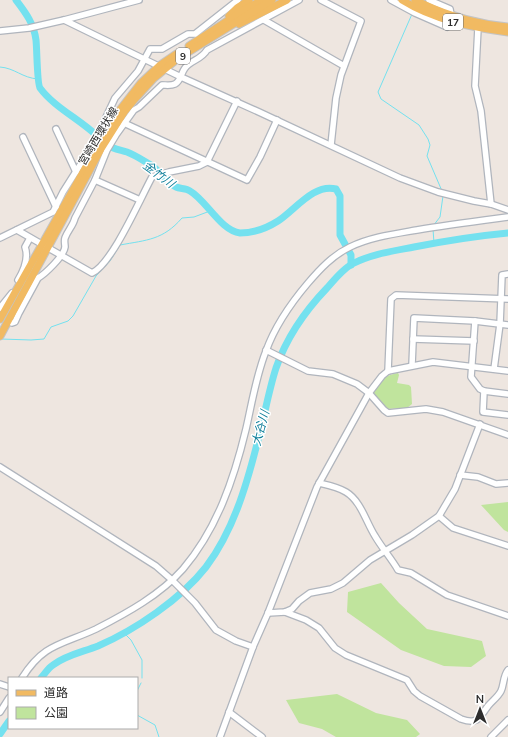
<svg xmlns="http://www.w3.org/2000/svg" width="508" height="737" viewBox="0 0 508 737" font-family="Mulish,'Noto Sans JP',sans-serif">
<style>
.green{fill:#c0e49d}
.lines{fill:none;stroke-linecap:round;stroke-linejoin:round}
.stream{stroke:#74e1ef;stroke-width:1}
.river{stroke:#74e1ef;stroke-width:7}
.minor-casing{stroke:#b0b5bd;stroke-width:8}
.major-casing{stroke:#c4c4c4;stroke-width:9}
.minor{stroke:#fff;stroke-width:5.5}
.major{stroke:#f1ba62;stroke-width:7}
.labels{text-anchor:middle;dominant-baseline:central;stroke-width:3;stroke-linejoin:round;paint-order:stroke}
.shield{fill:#fff;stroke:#6c6c6c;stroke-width:1}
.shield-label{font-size:10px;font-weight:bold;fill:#2d2d2d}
.street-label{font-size:11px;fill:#2d2d2d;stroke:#fff}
.water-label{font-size:12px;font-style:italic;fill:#0e7f9a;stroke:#fff}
</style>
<rect width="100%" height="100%" fill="#eee6e0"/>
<g class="green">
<path d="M398 373 399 375 397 383 409 385 411 387 412 404 407 408 385 409 382 407 373 392C381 380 383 376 398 373Z"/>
<path d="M508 502V532L504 530 481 505Z"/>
<path d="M381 583 399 603 427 629 482 641 486 656 471 667 444 666 401 650 347 612 348 592Z"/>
<path d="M337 694 376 713 407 720 420 734 416 737H336L322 729 299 723 286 700Z"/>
</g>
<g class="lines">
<g class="stream">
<path d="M412 14 378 92 381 99 419 125 428 139 430 145 427 156 442 191"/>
<path d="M0 67C15 68 22 78 38 79"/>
<path d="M433 226 440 217 443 196"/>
<path d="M433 229 434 243"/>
<path d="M1 339 31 340 44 339 51 327 68 321 73 316 96 276 110 261 120 245C147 240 163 240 182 218L194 217 210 211"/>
<path d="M124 633 131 640 142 660V678"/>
<path d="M137 691 141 683"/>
<path d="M137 715 155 725 159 737"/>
</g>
<g class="river">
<path d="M16 0C26 13 34 24 36 40 37 49 37 84 40 88 54 107 79 119 96 135 100 138 103 143 107 145 113 149 121 150 127 152 135 155 144 161 151 165 160 171 166 183 176 187 180 189 186 188 190 191 206 200 221 231 240 233 253 233 267 228 278 221 295 210 314 183 336 189L340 196V235L351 255V265"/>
<path d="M41 678C45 674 48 668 53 665 66 655 83 652 98 646 135 630 181 599 206 567 233 531 246 487 257 444 264 419 268 393 276 368 286 339 305 311 327 288 334 280 343 269 352 264 371 254 393 251 414 247 445 241 476 236 508 233"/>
<path d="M0 734 9 721"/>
</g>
<defs>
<g id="minor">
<path d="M321 0 361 21 341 75 336 98 331 145"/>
<path d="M391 0 415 13 447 27 451 15 450 9 429 0"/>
<path d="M64 20 181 77 259 112 400 178 438 192 474 201 491 204 508 210"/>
<path d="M264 20 344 66"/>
<path d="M478 28 475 86 481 111 491 204"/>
<path d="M0 31 29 28 64 20 139 0"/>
<path d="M124 123 247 180 260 157 277 120"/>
<path d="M56 129 76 172"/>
<path d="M23 137 56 207"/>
<path d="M95 180 140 200"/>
<path d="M17 230 92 273C112 264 140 199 152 177L169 172 199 166 207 162 237 101"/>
<path d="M0 238 53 212 63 192 94 143 115 98 138 71 150 49H162L188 34H195L238 0"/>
<path d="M18 280C24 270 29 258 25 247L30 238"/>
<path d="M0 308 12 293"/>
<path d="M8 321 12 323 15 322 19 313 38 278C45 274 64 256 65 247 65 244 64 241 65 238 68 230 73 226 75 218L95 180 107 150 116 135 134 110 139 107 162 85C166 85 171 86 175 84 181 81 181 73 185 68 191 60 201 60 207 50L299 0"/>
<path d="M475 321 471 377 480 389 484 391 508 394"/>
<path d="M413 339 474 341"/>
<path d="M266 350 308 371 333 374 357 384 369 393 384 410 388 413 426 409 443 412 508 435"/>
<path d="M412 365 414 318 475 321 508 325"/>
<path d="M494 369 500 324 502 275 508 274"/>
<path d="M388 371 391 299 396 295 508 299"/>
<path d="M484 391 483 412 508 415"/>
<path d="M0 467 156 566 172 580 195 603 216 630 236 641 253 647"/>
<path d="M460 475 478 477 496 484 508 483"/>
<path d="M319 483C328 485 338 487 346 492 361 501 366 522 375 536 382 548 391 558 398 570L411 573 447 595 508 616"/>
<path d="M439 516 453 528 508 546"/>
<path d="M285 612 306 620 319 628 335 648 346 655 407 680 414 691 420 696 461 719C478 725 479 718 488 706 492 701 498 697 501 691 504 685 503 676 508 670"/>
<path d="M268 613 285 612 292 609 299 601 310 593 331 589 343 583 370 560 412 535 439 516 455 489 480 424"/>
<path d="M22 678C44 643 62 645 96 629 127 613 160 595 183 569 217 529 234 479 246 429 252 403 256 376 266 351 275 326 291 303 308 283 320 269 333 255 350 247 371 237 394 234 417 230 447 225 478 221 508 217"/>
<path d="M0 684 9 687"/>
<path d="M0 712 9 698"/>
<path d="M229 712 262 737"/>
<path d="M220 737 253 647 268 613 317 487 369 393 382 376 388 371 433 362 508 371"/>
<path d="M491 737 508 720"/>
</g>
<g id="major">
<path d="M402 0C434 20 471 27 508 32"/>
<path d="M415 0C445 15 475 24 508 27"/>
<path d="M229 16 237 8 249 0"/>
<path d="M239 24 287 0"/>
<path d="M189 46 244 10 262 0"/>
<path d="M0 319 113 119 141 83 159 66 178 53"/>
<path d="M0 336 101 149 125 111 134 100 154 78 177 59 272 0"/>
</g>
</defs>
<use href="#minor" class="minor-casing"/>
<use href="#major" class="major-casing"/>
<use href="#minor" class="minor"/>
<use href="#major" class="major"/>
</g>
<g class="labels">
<g class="shield">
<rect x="443" y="14" width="20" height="16" rx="3"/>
<rect x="176" y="48" width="14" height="16" rx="3"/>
</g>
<g class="shield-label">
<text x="453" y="22">17</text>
<text x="183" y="56">9</text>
</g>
<g class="street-label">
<text transform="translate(98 136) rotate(-59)">宮崎西環状線</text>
</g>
<g class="water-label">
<text transform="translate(159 174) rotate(37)">金竹川</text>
<text transform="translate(260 428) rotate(-75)">大谷川</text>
</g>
</g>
<rect x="8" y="677" width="130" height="52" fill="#ffffff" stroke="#ababab"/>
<rect x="16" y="690" width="20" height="6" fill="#f1ba62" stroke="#ababab"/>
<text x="44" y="697" font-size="12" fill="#2d2d2d">道路</text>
<rect x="16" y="707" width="20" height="12" fill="#c0e49d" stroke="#ababab"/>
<text x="44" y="717" font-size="12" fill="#2d2d2d">公園</text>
<g transform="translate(480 709)" stroke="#ffffff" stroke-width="3" paint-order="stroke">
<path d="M0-3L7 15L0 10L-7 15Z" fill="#2d2d2d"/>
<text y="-6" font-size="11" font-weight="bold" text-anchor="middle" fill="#2d2d2d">N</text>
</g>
</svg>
